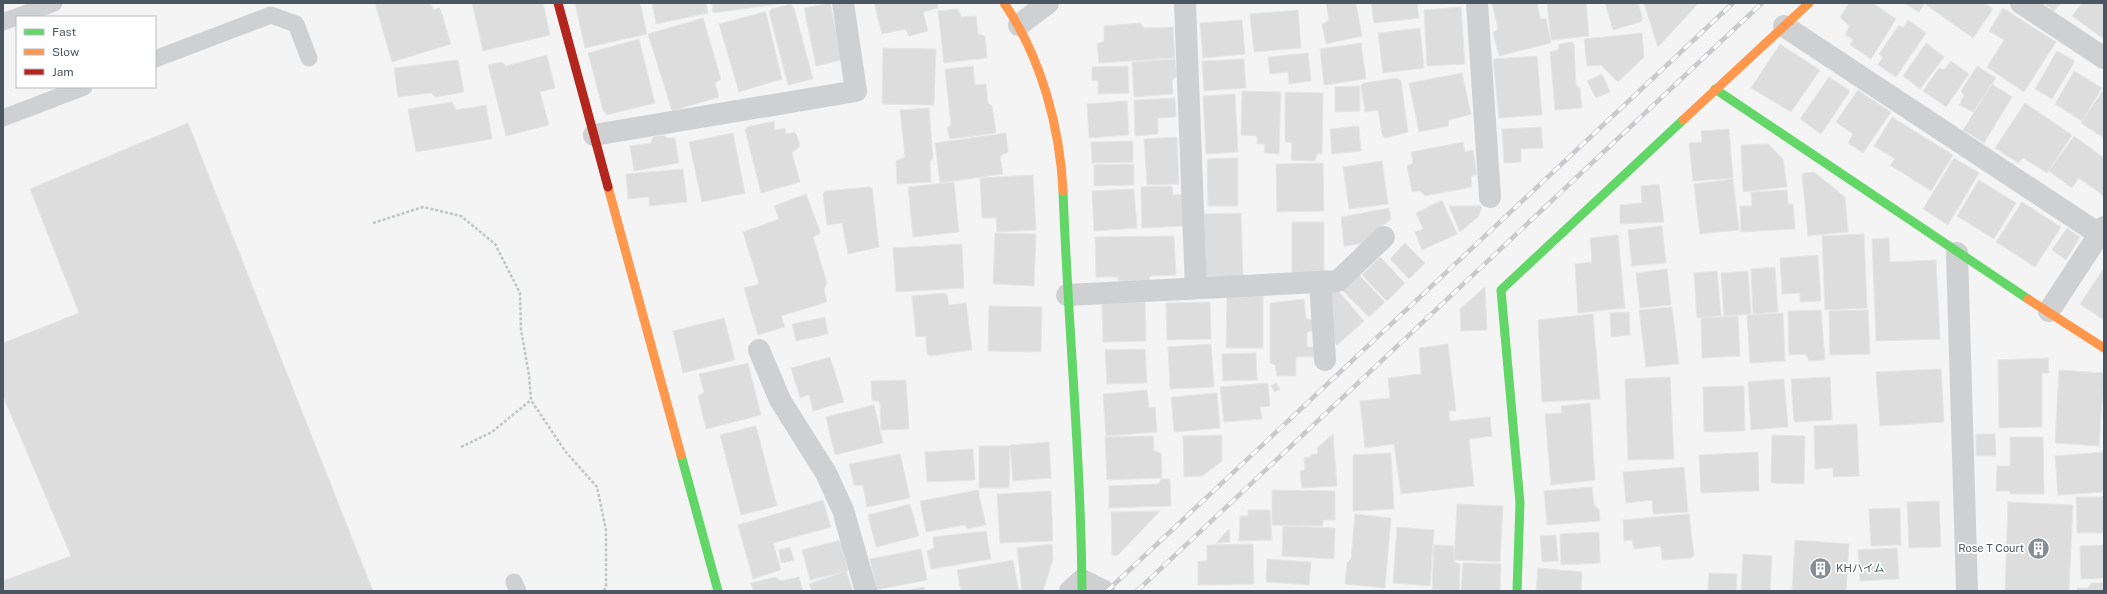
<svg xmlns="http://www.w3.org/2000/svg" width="2107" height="594" viewBox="0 0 2107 594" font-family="'Public Sans','Noto Sans JP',sans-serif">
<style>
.building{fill:#ddddde;stroke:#e5e6e7}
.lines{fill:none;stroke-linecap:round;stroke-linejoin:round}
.path{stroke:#bcc7c4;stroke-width:2.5;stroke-dasharray:3 2;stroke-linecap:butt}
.lane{stroke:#ced0d2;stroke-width:17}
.street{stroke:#ced0d2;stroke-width:22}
.fast{stroke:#63d668;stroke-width:9}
.slow{stroke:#ff974d;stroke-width:9}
.jam{stroke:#b3261e;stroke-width:9}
.rail-casing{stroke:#c9cacc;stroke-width:4.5}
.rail{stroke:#fff;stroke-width:3;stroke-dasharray:9;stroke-linecap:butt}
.labels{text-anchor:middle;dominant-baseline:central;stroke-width:3.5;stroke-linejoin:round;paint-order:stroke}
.poi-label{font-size:11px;fill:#4a5661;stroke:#fff;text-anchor:end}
</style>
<rect width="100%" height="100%" fill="#f4f4f4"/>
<g class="building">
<path d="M375 3H431L433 10 439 8 441 11 451 44 392 62Z"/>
<path d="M472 3H543L550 35 483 51Z"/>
<path d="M575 3H640L647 34 585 48Z"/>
<path d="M652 3H706L708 13 656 24Z"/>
<path d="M712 3H786L713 13Z"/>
<path d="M830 3 842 60 816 66 804 8Z"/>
<path d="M874 3H937L938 8 923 12 928 31 909 36 905 29 882 34Z"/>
<path d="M1326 3H1356L1362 36 1326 44 1322 25 1329 20Z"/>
<path d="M1371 3H1417L1419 18 1374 23Z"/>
<path d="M1492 3H1537L1540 18 1546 19 1551 43 1499 56 1493 33 1498 29Z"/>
<path d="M1547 3H1586L1589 36 1551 40Z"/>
<path d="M1605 3H1638L1643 19 1640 22 1613 30Z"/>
<path d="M1644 3H1696V6L1658 47Z"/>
<path d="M1849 3H1873L1896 19 1871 59 1850 45 1853 39 1845 35 1849 26 1840 17Z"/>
<path d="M1904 3H1925L1919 12Z"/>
<path d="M1928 3H1984L1993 9 1973 38 1926 5Z"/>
<path d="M2043 3H2061L2054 11Z"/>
<path d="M2082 3H2104V39L2072 16Z"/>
<path d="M791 4 794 8 813 79 788 85 769 12 771 9Z"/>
<path d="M1461 7 1465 64 1427 66 1424 10Z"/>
<path d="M2003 8 2056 42 2024 92 1987 67 2004 40 1989 31Z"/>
<path d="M958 9 961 17 976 16 978 34 985 36 987 58 944 63 938 11Z"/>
<path d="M1298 10 1301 48 1254 52 1250 14Z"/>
<path d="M764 12 766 13 782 79 739 92 719 24Z"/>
<path d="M703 18 721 79 715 83 719 97 672 111 648 34Z"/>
<path d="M1242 20 1245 54 1203 58 1200 23Z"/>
<path d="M1908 20 1926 33 1896 77 1878 65 1883 57 1879 54 1899 25 1903 28Z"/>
<path d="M1140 23 1144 28 1173 27 1175 58 1099 63 1097 44 1104 41V26Z"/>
<path d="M1420 28 1424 68 1383 73 1378 33Z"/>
<path d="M1642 33 1644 57 1618 82 1601 65 1587 66 1584 39Z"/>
<path d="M639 39 655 103 607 115 603 110 588 53Z"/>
<path d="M1572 42 1574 45 1576 85 1580 88 1582 108 1555 110 1550 52 1558 50 1559 44Z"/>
<path d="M1361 43 1366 79 1324 85 1320 49Z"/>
<path d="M1926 43 1944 57 1920 89 1903 76Z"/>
<path d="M1780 44 1820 70 1791 112 1751 88Z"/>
<path d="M883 48 936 49 934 105 882 104Z"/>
<path d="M2057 51 2075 61 2052 99 2035 89Z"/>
<path d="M1308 53 1311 81 1289 84 1288 72 1270 74 1268 57Z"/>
<path d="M547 55 555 88 540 92 549 125 506 136 488 65 502 62 506 66Z"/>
<path d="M1537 56 1542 115 1499 118 1493 59Z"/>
<path d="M1175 59 1177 76 1172 80 1173 94 1134 97 1132 62Z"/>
<path d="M1244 59 1246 88 1204 91 1202 61Z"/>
<path d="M458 60 464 92 435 97 431 93 398 97 394 68Z"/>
<path d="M1951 61 1969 74 1946 107 1923 91 1939 68 1944 70Z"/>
<path d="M973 66 975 85 986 84 988 103 992 106 996 133 950 139 947 128 951 125 945 69Z"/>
<path d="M1128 66 1129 93 1098 94V80L1092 81V67Z"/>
<path d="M1977 66 1996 78 1973 112 1959 105 1964 95 1961 91Z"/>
<path d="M2074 71 2102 88 2082 121 2055 104Z"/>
<path d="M1462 73 1471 114 1449 120 1448 126 1419 132 1409 83Z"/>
<path d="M1602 74 1610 92 1596 98 1587 81Z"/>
<path d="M1829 77 1850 91 1821 134 1800 119Z"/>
<path d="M1397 78 1401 81 1408 132 1385 138 1382 134 1378 110 1365 112 1361 85 1364 83Z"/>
<path d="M1992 84 2012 97 1984 143 1963 130Z"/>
<path d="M1360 86V111L1335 112V87Z"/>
<path d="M2104 89V138L2081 123Z"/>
<path d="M1858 90 1891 112 1863 153 1848 143 1853 134 1836 122Z"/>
<path d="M1242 91 1281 92 1279 154 1264 153 1265 144H1257V136L1241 135Z"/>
<path d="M1285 92 1323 93 1322 154H1317L1315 161 1291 160 1292 143 1285 141Z"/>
<path d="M1235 94 1238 152 1206 154 1203 96Z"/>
<path d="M1175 98 1176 117 1158 118V134L1135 136 1134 100Z"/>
<path d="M1127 101 1129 135 1089 138 1087 104Z"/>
<path d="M452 102 456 110 486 105 492 139 416 152 408 109Z"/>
<path d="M2025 103 2072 135 2047 173 2023 158 2018 163 1995 148Z"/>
<path d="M929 108 933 158 930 162 931 182 897 184 896 161 905 157 900 110Z"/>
<path d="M1892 117 1953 155 1931 191 1890 165 1895 159 1874 146Z"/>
<path d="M774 121 775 130 785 128 786 134 795 132 797 136 800 146 792 153 800 182 761 193 745 130 747 127Z"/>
<path d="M188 123 373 591H3V581L71 556 3 396V343L79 313 30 189Z"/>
<path d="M1359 126 1361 151 1332 154 1330 129Z"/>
<path d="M1541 127 1543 148 1521 149V162L1504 163 1502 129Z"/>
<path d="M1729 129 1733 178 1693 181 1689 143 1702 142 1701 131Z"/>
<path d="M733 133 745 193 702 202 689 142Z"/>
<path d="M1006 133 1008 152 1000 156 1003 174 940 183 935 143Z"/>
<path d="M664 135 667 138H675L679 163 634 171 630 146 651 143 653 137Z"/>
<path d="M2074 136 2104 158V196L2079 178 2072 188 2049 171Z"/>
<path d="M1177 137 1179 184 1147 185 1144 139Z"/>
<path d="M1133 141V162L1092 163 1091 142Z"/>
<path d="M1463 142 1465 152 1473 150 1477 174 1471 177 1472 187 1425 196 1420 191 1412 192 1407 166 1413 163 1411 152Z"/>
<path d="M1768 144 1783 159 1787 187 1743 192 1741 145Z"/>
<path d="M1238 158V206H1208L1207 159Z"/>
<path d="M1954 158 1979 173 1948 225 1923 209Z"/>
<path d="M1382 161 1388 204 1349 209 1343 167Z"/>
<path d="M1323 163 1324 211 1277 212 1276 164Z"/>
<path d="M1134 164V185L1094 186V165Z"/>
<path d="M683 169 687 202 649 206V197L628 199 626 174Z"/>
<path d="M1814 172 1845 197 1848 232 1808 236 1802 175 1804 173Z"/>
<path d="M1033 175 1036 230 997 232 996 218H982L980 178Z"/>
<path d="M1733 179 1739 230 1700 234 1694 184Z"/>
<path d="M1979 180 2016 203 1994 239 1957 216Z"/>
<path d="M954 182 959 232 913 237 908 187Z"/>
<path d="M1659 184 1664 222 1620 224V205L1642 203 1641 186Z"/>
<path d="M1172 186 1173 195 1184 194 1185 226 1142 228 1141 187Z"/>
<path d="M869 187 872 188 879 247 848 254 842 223 827 225 823 194 825 191Z"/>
<path d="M1134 189 1137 228 1094 231 1092 191Z"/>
<path d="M1787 190 1788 204H1793L1795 229 1741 232 1740 206H1752L1751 192Z"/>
<path d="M806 194 820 231 819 234 813 237 827 283 824 289 827 302 781 316 785 327 758 335 744 288 759 284 743 232 779 219 774 206Z"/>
<path d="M1442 200 1457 234 1422 250 1415 232 1423 229 1416 213Z"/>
<path d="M2022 202 2061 227 2035 267 1996 242Z"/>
<path d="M1449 206H1482L1479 216 1460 232Z"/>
<path d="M1389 208 1391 219 1369 236 1367 243 1344 246 1341 217Z"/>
<path d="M1241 213 1243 276 1206 277 1204 214Z"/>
<rect x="1292" y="222" width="32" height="51"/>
<path d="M1662 226 1666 263 1632 266 1628 230Z"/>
<path d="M2067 228 2080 237 2066 260 2052 250Z"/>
<path d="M995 233 1036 234 1034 286 993 284Z"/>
<path d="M1864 234 1867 308 1825 310 1822 236Z"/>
<path d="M1618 235 1625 308 1578 313 1575 264 1592 262 1590 238Z"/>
<path d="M1174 236 1176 275 1150 276 1149 281H1119L1117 277H1096L1095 237Z"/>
<path d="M1889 238 1890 262 1936 260 1940 339 1876 341 1872 239Z"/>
<path d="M1405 243 1425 263 1409 279 1390 259Z"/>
<path d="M962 244 964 288 896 292 893 248Z"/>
<path d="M1818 255 1821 301 1800 302V293L1782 294 1780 258Z"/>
<path d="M1380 257 1405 283 1387 301 1362 275Z"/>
<path d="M1775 267 1778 312 1753 314 1751 269Z"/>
<path d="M2104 268V320L2080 304Z"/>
<path d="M1667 269 1671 305 1640 308 1636 273Z"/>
<path d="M1717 271 1721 316 1697 318 1694 273Z"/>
<path d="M1748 271 1751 314 1724 316 1721 273Z"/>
<path d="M1356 272 1385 302 1369 317 1339 287Z"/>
<path d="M1485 287 1487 330 1461 331 1460 309Z"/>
<path d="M1336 288 1364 321 1337 345 1332 339 1323 300Z"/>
<path d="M945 293 947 295 949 305 966 303 972 350 930 356 927 354 926 336 916 337 912 296Z"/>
<path d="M1227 296H1263V348H1226Z"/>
<path d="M1304 299 1306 319 1313 320 1312 331 1307 332V347H1314V357H1296V376H1277L1275 365 1270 363V303Z"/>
<path d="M1145 302 1146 341 1103 342 1102 303Z"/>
<path d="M1210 302 1211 339 1167 340 1166 303Z"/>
<path d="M989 306 1042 307 1041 352 988 351Z"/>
<path d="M1672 307 1679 364 1646 367 1639 310Z"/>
<path d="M1821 310 1825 360 1809 361 1806 354 1789 355 1788 311Z"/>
<path d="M1868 310 1870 354 1830 355 1829 311Z"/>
<path d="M1629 312 1630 335 1611 337 1610 313Z"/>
<path d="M1783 313 1785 361 1750 363 1747 315Z"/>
<path d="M1593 314 1600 399 1542 402 1538 320Z"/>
<path d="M1738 316 1740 356 1702 358 1701 318Z"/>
<path d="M825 317 828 334 796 341 792 324Z"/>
<path d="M724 318 735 360 683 373 673 331Z"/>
<path d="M1211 344 1214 387 1170 389 1168 347Z"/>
<path d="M1448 344 1456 411H1449L1450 421 1490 417 1492 436 1469 439 1474 486 1401 494 1394 444 1365 448 1360 401 1390 398 1388 378 1421 374 1419 348Z"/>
<path d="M1145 349 1147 383 1107 384 1105 350Z"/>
<path d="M1256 353 1257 380 1223 381 1222 354Z"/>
<path d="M830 357 844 402 813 411 809 395 800 398 791 368Z"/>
<path d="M2048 358 2049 373H2042V427L1999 428 1998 360Z"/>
<path d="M748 363 761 415 706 429 698 396 704 392 699 374Z"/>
<path d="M1941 369 1944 422 1880 426 1876 372Z"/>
<path d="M2059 370 2104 373 2099 446 2055 443Z"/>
<path d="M1670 377 1674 459 1628 460 1625 379Z"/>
<path d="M1830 377 1832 420 1794 422 1791 379Z"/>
<path d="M1784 379 1788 427 1751 430 1748 382Z"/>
<path d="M906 380 909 429 881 430 880 402 872 400 871 381Z"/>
<path d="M1268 383 1270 406 1260 407 1262 419 1224 422 1220 387Z"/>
<path d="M1276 383 1280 389 1275 392 1271 386Z"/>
<path d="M1744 386 1745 431 1704 432 1703 387Z"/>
<path d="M1147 390 1149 408 1155 407 1157 432 1106 436 1103 394Z"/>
<path d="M1217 393 1220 428 1174 432 1171 397Z"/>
<path d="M1590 403 1595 480 1551 485 1545 414 1562 413 1561 406Z"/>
<path d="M874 405 883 443 835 455 826 417Z"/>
<path d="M1857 424 1859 476 1833 477V468L1815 469 1814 426Z"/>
<path d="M756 426 777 506 741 515 720 435Z"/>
<path d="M1333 434 1337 486 1302 488 1300 471 1305 470 1304 458 1310 457 1312 454H1318L1317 448Z"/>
<path d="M1976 434H1995L1996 456H1976Z"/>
<path d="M1222 435V461L1202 476 1184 477 1183 436Z"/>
<path d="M1772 435 1805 436 1804 484 1771 483Z"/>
<path d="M1153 436 1154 451 1161 453 1162 478 1107 480 1105 437Z"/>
<path d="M2010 437H2043L2044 494H2010V491H1996L1997 466H2010Z"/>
<path d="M1049 442 1051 478 1013 481 1010 445Z"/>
<path d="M979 446H1010L1009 488H979Z"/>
<path d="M973 449 975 480 927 482 925 452Z"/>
<path d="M1758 452 1759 491 1701 493 1699 455Z"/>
<path d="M2104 452V492L2058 495 2055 456Z"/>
<path d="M1391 453 1394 509 1353 511V455Z"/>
<path d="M900 454 910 498 867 507 863 486 854 485 849 464Z"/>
<path d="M1684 467 1688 512 1653 514 1652 500 1626 503 1623 472Z"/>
<path d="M1161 479H1170L1171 506 1109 508V486L1159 484Z"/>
<path d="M1592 487 1594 505 1599 509 1600 521 1547 525 1544 491Z"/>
<path d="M978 490 986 525 968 529 965 525 926 532 920 501Z"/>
<path d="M1272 490 1335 491V520H1323V526L1272 525Z"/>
<path d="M1051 491 1053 541 1000 543 997 494Z"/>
<path d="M2076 497H2104V533H2077Z"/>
<path d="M823 500 831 527 773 543 781 570 753 579 738 525Z"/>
<path d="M1939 501 1941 547 1909 548 1907 502Z"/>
<path d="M2008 502 2073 505 2069 591H2005Z"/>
<path d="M910 504 919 536 876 547 868 515Z"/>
<path d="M1457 504 1503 506 1500 562 1454 560Z"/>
<path d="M1900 508 1901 545 1871 546 1869 509Z"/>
<path d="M1248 510H1270L1272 540 1239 541 1240 516H1248Z"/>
<path d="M1160 511 1118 555H1112L1111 512Z"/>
<path d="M1355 514 1391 518 1385 588 1345 584 1347 563 1351 559Z"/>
<path d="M1689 514 1694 555 1691 558 1662 560 1661 546 1634 549 1632 540 1624 541 1623 520Z"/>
<path d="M1283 526 1335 528 1334 559 1282 556Z"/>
<path d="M1397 527 1434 530 1430 586 1393 583Z"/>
<path d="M1229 529 1230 542 1216 543Z"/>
<path d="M986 531 991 559 931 569 927 551 934 548 933 537Z"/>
<path d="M1599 532 1600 563 1561 565 1560 534Z"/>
<path d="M1556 535 1558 561 1542 562 1540 536Z"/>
<path d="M841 540 848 571 810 580 802 550Z"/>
<path d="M1795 540 1849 544 1846 591H1792Z"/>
<path d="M1052 544 1053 559 1043 591H1022L1017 548Z"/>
<path d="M1253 544 1254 584 1198 585V561H1207V545Z"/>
<path d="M1434 545 1454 546V562L1460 564 1459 591 1432 590Z"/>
<path d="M2104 545V578L2081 579 2080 546Z"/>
<path d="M790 547 794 560 781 563 779 550Z"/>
<path d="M1897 548 1899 579 1860 581 1858 550Z"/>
<path d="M921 549 927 580 876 590 870 559Z"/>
<path d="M1743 554 1772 556 1770 591H1741Z"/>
<path d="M1267 559 1311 562 1309 585 1266 582Z"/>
<path d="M1013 560 1019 591H961L957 570Z"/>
<path d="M1463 563 1501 564 1500 591H1461Z"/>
<path d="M1538 568 1582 572 1581 591H1536Z"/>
<path d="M846 571 853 591H812L809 584Z"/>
<path d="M1709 573 1737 574 1736 591H1708Z"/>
<path d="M775 577 781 581 799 577 803 591H753L751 583Z"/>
<path d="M2091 583H2104V591H2077V588H2088Z"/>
<path d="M924 587 925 591H901Z"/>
</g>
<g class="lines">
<g class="path">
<path d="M373 223 423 207 461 216 495 244 520 293 521 330 529 375 531 400 565 451 597 487 606 530V586L604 591"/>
<path d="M461 447 492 432 531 400"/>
</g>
<g class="lane">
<path d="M3 22 54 3"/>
<path d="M155 59 271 15 296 24 309 58"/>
<path d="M3 118 84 87"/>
<path d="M514 582 518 591"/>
</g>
<g class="street">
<path d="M1185 3 1196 288"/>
<path d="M1477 3 1490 197"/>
<path d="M2021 3 2104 58"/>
<path d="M1019 25 1048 3"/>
<path d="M1784 26 2099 234"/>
<path d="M594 135 856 91 843 3"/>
<path d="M1957 253 1967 591"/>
<path d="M1320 282 1325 360"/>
<path d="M1067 295 1338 281 1384 237"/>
<path d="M2049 311 2104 227"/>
<path d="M759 350 780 400 826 473 843 510 866 591"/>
<path d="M1070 591 1082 580 1104 591"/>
</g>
<g class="fast">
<path d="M1715 89 2028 299"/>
<path d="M1063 191C1068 325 1081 458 1082 591"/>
<path d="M681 455 718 591"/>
<path d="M1517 591 1520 503 1501 290 1683 120"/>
</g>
<g class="slow">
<path d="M1004 3C1041 57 1060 127 1063 191"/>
<path d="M1683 120 1809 3"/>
<path d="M608 187 681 455"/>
<path d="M2028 299 2104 348"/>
</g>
<path class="jam" d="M558 3 608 187"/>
<defs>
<g id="rail">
<path d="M1107 591 1733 3"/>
<path d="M1137 591 1762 3"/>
</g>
</defs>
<use href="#rail" class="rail-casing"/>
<use href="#rail" class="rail"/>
</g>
<defs>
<symbol id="building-disc" viewBox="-11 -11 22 22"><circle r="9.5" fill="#868d94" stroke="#fff"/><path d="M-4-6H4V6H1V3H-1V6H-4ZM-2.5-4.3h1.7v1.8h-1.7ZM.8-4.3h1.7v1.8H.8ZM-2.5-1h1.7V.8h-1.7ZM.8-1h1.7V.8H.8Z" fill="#fff"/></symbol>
</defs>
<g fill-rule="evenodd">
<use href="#building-disc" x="2026" y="536" width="25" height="25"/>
<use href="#building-disc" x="1808" y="556" width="25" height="25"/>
</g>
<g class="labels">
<g class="poi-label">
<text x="2024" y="548">Rose T Court</text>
<text x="1836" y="568" text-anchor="start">KHハイム</text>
</g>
</g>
<rect width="2107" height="594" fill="none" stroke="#4a5661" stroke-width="8"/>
<rect x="16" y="16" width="140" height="72" fill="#ffffff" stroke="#b7bbc0"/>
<rect x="24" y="29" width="20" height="6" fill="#63d668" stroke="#b7bbc0"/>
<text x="52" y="36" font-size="12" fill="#4a5661">Fast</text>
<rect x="24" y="49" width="20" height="6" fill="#ff974d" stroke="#b7bbc0"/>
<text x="52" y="56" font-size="12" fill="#4a5661">Slow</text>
<rect x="24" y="69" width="20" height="6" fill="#b3261e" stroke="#b7bbc0"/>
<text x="52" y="76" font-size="12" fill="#4a5661">Jam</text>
</svg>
